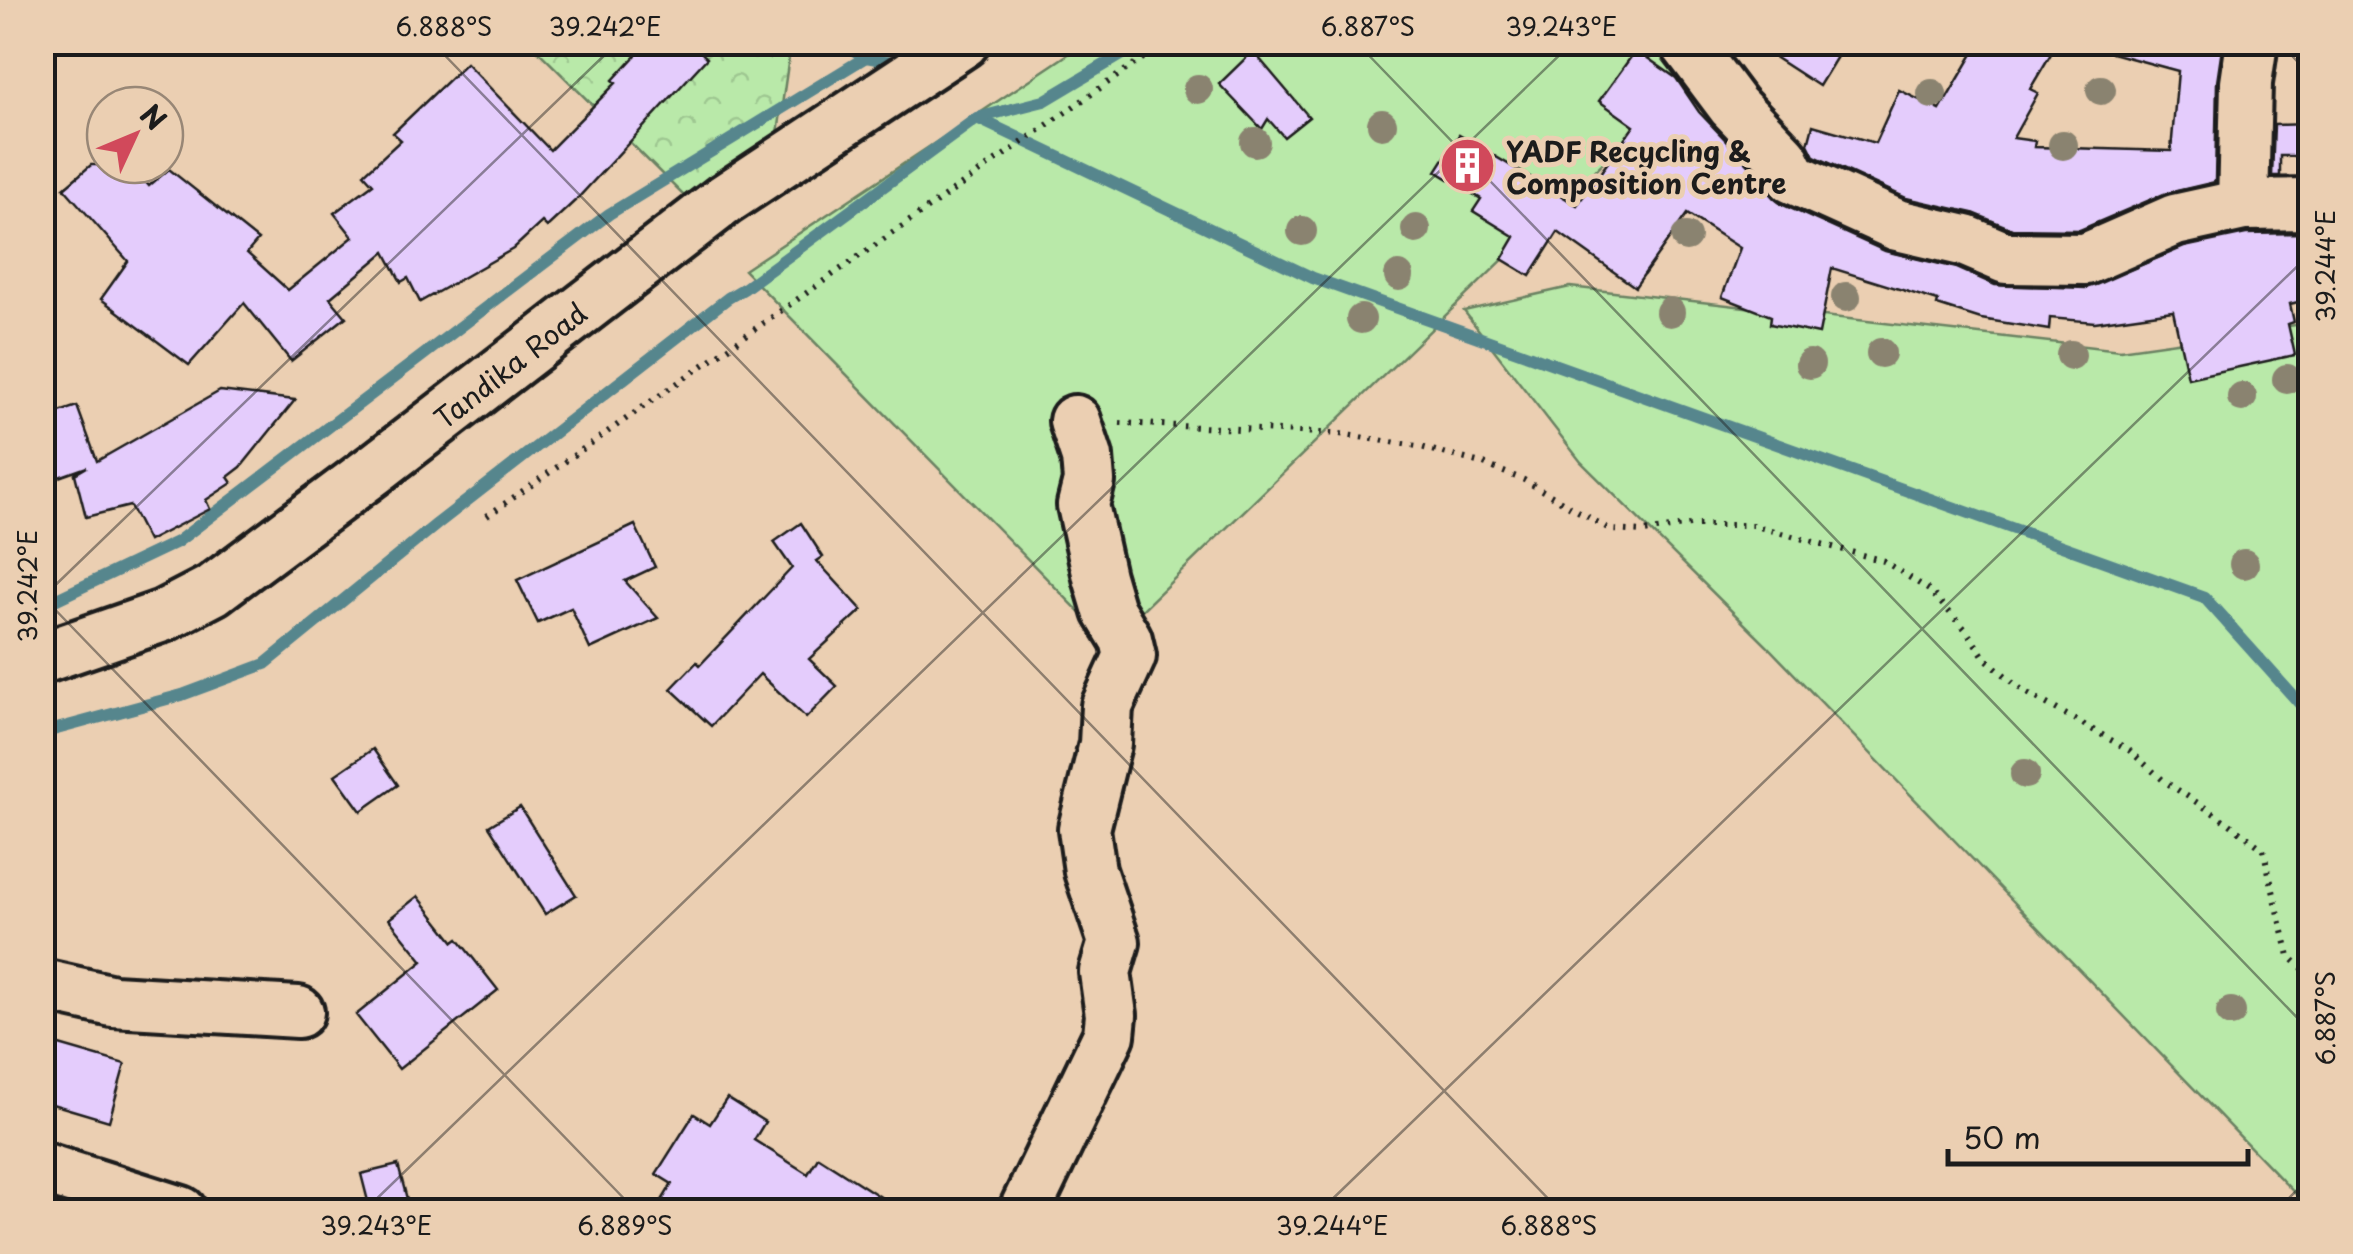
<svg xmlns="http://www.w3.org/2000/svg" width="2353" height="1254" viewBox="0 0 2353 1254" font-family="'Playpen Sans',sans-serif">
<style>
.grass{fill:#b9e9a9;stroke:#6a8262;stroke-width:2.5}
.forest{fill:url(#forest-crowns);stroke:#6a8262;stroke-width:2.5}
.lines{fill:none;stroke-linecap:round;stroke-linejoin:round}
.stream{stroke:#56868d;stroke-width:12}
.building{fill:#e4ccfc;stroke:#1c1c1c;stroke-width:2.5}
.minor-casing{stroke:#1c1c1c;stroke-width:58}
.path{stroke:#1c1c1c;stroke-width:6;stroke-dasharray:2.5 8;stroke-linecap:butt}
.minor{stroke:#ebcfb2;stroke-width:50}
.tree{fill:#8a836f}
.ticks{fill:none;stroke:#1c1c1c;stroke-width:2.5;stroke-opacity:0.45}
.labels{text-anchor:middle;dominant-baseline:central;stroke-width:10;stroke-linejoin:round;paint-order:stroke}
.poi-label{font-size:28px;font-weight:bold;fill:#1c1c1c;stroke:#ebcfb2;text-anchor:start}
.street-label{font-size:28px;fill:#1c1c1c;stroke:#ebcfb2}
.neatline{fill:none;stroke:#1c1c1c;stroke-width:4}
.ticks-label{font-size:25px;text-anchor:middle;fill:#1c1c1c}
</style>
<defs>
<pattern id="forest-crowns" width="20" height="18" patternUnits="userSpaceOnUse" patternTransform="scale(2.5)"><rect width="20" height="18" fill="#b9e9a9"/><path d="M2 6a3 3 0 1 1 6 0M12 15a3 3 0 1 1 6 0" fill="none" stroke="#9ec791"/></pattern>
</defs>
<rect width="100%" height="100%" fill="#ebcfb2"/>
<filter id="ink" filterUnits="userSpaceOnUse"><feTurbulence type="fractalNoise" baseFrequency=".01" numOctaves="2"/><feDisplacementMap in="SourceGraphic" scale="20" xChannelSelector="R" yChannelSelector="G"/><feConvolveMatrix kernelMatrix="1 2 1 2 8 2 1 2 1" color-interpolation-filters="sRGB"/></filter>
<g filter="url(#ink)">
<g class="grass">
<path d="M1706 42 1717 52 1109 642 744 270 1085 43Z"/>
<path d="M1570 287 2120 350 2310 323V1209L1767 646 1581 462 1464 311Z"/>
</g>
<path class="forest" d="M530 43H791L778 133 689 201Z"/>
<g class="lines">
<g class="stream">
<path d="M839 42 866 57 903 64"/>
<path d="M977 118 1313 278 2204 597 2310 715"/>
<path d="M42 606 177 542 609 214 866 57 897 42"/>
<path d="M42 733 182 695 265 664 437 524 728 298 745 288 977 118 1044 101 1143 42"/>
</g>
</g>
<g class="building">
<path d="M648 42H691L707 58 577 199 547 227 542 222 513 249 420 302 408 278 401 282 385 252 330 298 346 317 291 361 244 303 189 365 101 299 128 261 64 188 91 165H131L149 186 169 169 258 240 247 253 288 290 353 237 334 213 373 184 364 174 401 140 393 133 466 63 550 150 616 83 613 80Z"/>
<path d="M1751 42H1846L1819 86Z"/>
<path d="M1980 42H2058L2030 89 2038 93 2013 138 2035 141 2034 147 2171 151 2178 71 2112 53 2113 42H2223L2217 82 2215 182 2164 194 2080 230 2012 229 1973 213 1906 198 1814 156 1808 144 1813 125 1875 143 1899 90 1940 110Z"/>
<path d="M1636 50 1676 78 1699 112 1759 175 1767 191 1781 204 1885 251 1957 268 1995 285 2086 288 2184 247 2246 234 2302 233 2304 242 2310 240V299L2290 304 2294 322 2288 324 2295 355 2188 378 2173 311 2095 322 2050 318 2049 330 1981 319 1937 305 1938 301 1832 268 1819 334 1770 324 1771 316 1722 297 1740 248 1687 214 1635 287 1558 232 1530 276 1502 259 1515 237 1473 211 1481 199 1436 171 1459 135 1577 205 1634 126 1599 101Z"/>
<path d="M1253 51 1309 117 1284 137 1268 119 1262 129 1219 84Z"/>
<path d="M2310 124V156H2280V176H2272L2274 125Z"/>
<path d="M220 391 295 400 241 467 228 477 232 483 206 500 210 509 148 541 130 506 86 517 75 474 87 467 42 483V418L77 406 97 461Z"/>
<path d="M801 523 823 557 817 561 862 610 809 659 837 686 806 718 760 674 711 726 671 689 697 662 700 665 792 568 774 542Z"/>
<path d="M635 525 655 567 625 581 658 618 590 649 571 608 538 623 517 580Z"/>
<path d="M373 749 398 785 361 811 335 775Z"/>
<path d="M520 807 576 895 545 914 489 826Z"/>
<path d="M418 896 454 942 458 939 498 990 399 1069 356 1015 423 961 389 919Z"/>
<path d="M42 1040 125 1064 109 1121 42 1101Z"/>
<path d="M727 1098 765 1122 754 1140 808 1174 818 1157 904 1212H655L672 1184 656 1174 694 1114 710 1124Z"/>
<path d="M398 1165 407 1199 370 1209 361 1174Z"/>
</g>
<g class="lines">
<defs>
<g id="minor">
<path d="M1685 42 1733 106 1783 158 1793 178 1897 225 1966 241 2006 258 2086 259 2175 220 2243 205 2310 204"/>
<path d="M2243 205 2246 83 2252 42"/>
<path d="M42 658 163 616 213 590 379 466 724 200 963 42"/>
<path d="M42 985 113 1001 298 1012"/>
<path d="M42 1168 181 1212"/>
<path d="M1024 1212 1109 1035 1111 1015 1105 972 1114 942 1090 871 1084 829 1105 744 1107 706 1130 656 1126 639 1109 611 1099 577 1083 505 1089 481 1087 457 1075 421"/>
</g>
</defs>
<use href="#minor" class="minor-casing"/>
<g class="path">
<path d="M1120 423 1340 434 1417 446 1481 463 1524 480 1611 530 1644 532 1690 525H1752L1884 561 1929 590 1965 629 1985 658 2022 690 2129 750 2164 781 2230 824 2263 849 2289 956 2310 975"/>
<path d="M487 516 1166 42"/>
</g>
<use href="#minor" class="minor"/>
</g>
<g class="tree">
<circle cx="1198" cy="89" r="15"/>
<circle cx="2101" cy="90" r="15"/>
<circle cx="1932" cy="94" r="15"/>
<circle cx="1382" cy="124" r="15"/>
<circle cx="1255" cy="142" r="15"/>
<circle cx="2063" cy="145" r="15"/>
<circle cx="1416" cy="229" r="15"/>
<circle cx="1302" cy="231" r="15"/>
<circle cx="1686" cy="237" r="15"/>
<circle cx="1399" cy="276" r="15"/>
<circle cx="1846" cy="297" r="15"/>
<circle cx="1670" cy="312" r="15"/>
<circle cx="1361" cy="319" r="15"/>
<circle cx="1881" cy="353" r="15"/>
<circle cx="2071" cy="355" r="15"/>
<circle cx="1810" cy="364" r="15"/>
<circle cx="2287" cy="379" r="15"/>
<circle cx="2242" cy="397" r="15"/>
<circle cx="2244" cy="564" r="15"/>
<circle cx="2025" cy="774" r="15"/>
<circle cx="2231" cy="1012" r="15"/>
</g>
</g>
<path class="ticks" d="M432 42 1561 1212M1356 42 2310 1031M2279 42 2310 75M42 596 637 1212M42 598 618 42M363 1212 1573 42M1319 1212 2310 254M2275 1212 2310 1177"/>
<defs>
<symbol id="building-disc" viewBox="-11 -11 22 22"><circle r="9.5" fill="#d1495b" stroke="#ebcfb2"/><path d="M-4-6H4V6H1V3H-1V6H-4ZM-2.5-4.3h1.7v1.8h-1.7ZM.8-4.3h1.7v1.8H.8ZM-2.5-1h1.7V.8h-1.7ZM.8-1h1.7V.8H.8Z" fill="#fff"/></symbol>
</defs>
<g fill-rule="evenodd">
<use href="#building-disc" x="1436" y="134" width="63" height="63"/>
</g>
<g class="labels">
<g class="poi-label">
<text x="1506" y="150">YADF Recycling &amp;<tspan x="1506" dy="32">Composition Centre</tspan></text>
</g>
<g class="street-label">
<text transform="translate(510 365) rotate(-38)">Tandika Road</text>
</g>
</g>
<rect width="2353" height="1254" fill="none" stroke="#ebcfb2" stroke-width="110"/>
<g transform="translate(135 135) rotate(46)"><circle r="48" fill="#ebcfb2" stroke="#988776" stroke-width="2.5"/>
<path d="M0-8L18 38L0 25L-18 38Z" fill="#d1495b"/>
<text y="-15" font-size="28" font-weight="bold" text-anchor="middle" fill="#1c1c1c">N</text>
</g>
<path d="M1948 1149v15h300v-15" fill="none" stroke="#1c1c1c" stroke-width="5"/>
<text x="1963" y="1149" font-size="30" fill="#1c1c1c" stroke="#ebcfb2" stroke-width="8" paint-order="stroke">50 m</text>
<rect x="55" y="55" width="2243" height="1144" class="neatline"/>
<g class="ticks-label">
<text x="444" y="36">6.888°S</text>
<text x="605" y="36">39.242°E</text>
<text x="1368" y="36">6.887°S</text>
<text x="1561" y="36">39.243°E</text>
<text transform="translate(2326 266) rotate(-90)" y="9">39.244°E</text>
<text transform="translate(28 586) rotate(-90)" y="9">39.242°E</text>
<text transform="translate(2326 1018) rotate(-90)" y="9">6.887°S</text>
<text x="376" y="1235">39.243°E</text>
<text x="625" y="1235">6.889°S</text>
<text x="1332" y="1235">39.244°E</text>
<text x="1549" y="1235">6.888°S</text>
</g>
</svg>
